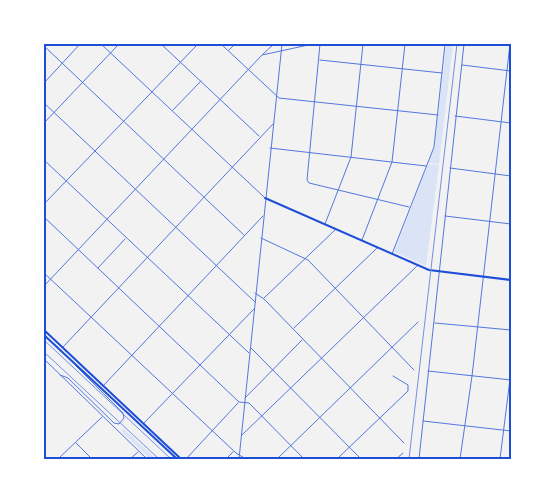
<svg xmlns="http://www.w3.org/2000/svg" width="555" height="503" viewBox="0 0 555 503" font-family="Jost,sans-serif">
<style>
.green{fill:#dbe4f7}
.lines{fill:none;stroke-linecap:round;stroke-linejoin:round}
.minor{stroke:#5277de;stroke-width:1}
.tertiary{stroke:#5277de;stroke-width:1}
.secondary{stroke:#1d4ed8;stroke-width:2}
.primary{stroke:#1d4ed8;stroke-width:2}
.rail{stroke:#7290e2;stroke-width:1}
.neatline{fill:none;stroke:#1d4ed8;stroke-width:2}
</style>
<rect width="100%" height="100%" fill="#f2f2f2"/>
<g class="green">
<path d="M446 44H453L439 164 428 163 435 145Z"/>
<path d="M428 164 439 165 426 266 394 252Z"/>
<path d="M124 429 156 459H150L121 431Z"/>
</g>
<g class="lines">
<g class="minor">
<path d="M161 44 259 136"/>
<path d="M221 44 279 98 438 115"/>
<path d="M320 44 307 180 309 183 409 207"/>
<path d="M44 46 244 235"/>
<path d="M229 50 235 44"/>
<path d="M263 54 274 44"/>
<path d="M320 60 442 73"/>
<path d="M462 65 511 71"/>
<path d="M44 83 80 44"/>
<path d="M44 103 255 302"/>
<path d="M173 110 201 81"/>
<path d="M455 116 511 123"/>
<path d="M44 123 119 44"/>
<path d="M270 148 426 166"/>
<path d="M44 160 249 353"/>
<path d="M450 168 511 176"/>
<path d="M44 204 198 44"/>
<path d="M445 216 511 224"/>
<path d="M44 217 239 402 249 403 304 459"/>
<path d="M325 224 351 157 363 44"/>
<path d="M261 238 308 260 414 370"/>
<path d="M362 240 392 162 405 44"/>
<path d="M392 254 434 147 445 44"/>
<path d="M98 268 125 239"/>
<path d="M44 273 236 453 246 459"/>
<path d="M255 293 264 299 404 443"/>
<path d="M264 298 335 230"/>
<path d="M435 323 511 330"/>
<path d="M294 328 377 248"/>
<path d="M63 347 273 124"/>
<path d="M251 348 361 459"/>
<path d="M428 371 511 380"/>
<path d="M103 386 263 216"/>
<path d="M245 398 302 340"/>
<path d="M423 421 511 431"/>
<path d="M144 423 254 309"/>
<path d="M242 435 417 266"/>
<path d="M76 443 92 459"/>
<path d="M58 459 102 417"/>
<path d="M130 459 138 452"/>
<path d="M186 459 238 403"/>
<path d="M226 459 233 452"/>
<path d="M277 459 418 322"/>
<path d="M337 459 408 391V385L393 376"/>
<path d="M396 459 403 453"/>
<path d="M419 459 464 44"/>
<path d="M460 459 472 376 510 44"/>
<path d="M500 459 511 371"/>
</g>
<g class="tertiary">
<path d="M101 44 264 197"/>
<path d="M44 286 262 55 313 44"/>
<path d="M44 359 147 459"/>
<path d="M60 375 68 378 114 423 119 424 124 418 123 413 76 366"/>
<path d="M239 459 282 44"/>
</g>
<path class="secondary" d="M265 198 429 270 511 280"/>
<g class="primary">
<path d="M44 330 181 459"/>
<path d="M44 335 177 459"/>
</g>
<g class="rail">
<path d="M44 340 171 459"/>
<path d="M44 352 159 459"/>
<path d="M409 459 457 44"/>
</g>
</g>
<rect width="555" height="503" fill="none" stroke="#ffffff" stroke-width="90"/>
<rect x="45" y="45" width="465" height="413" class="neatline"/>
</svg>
